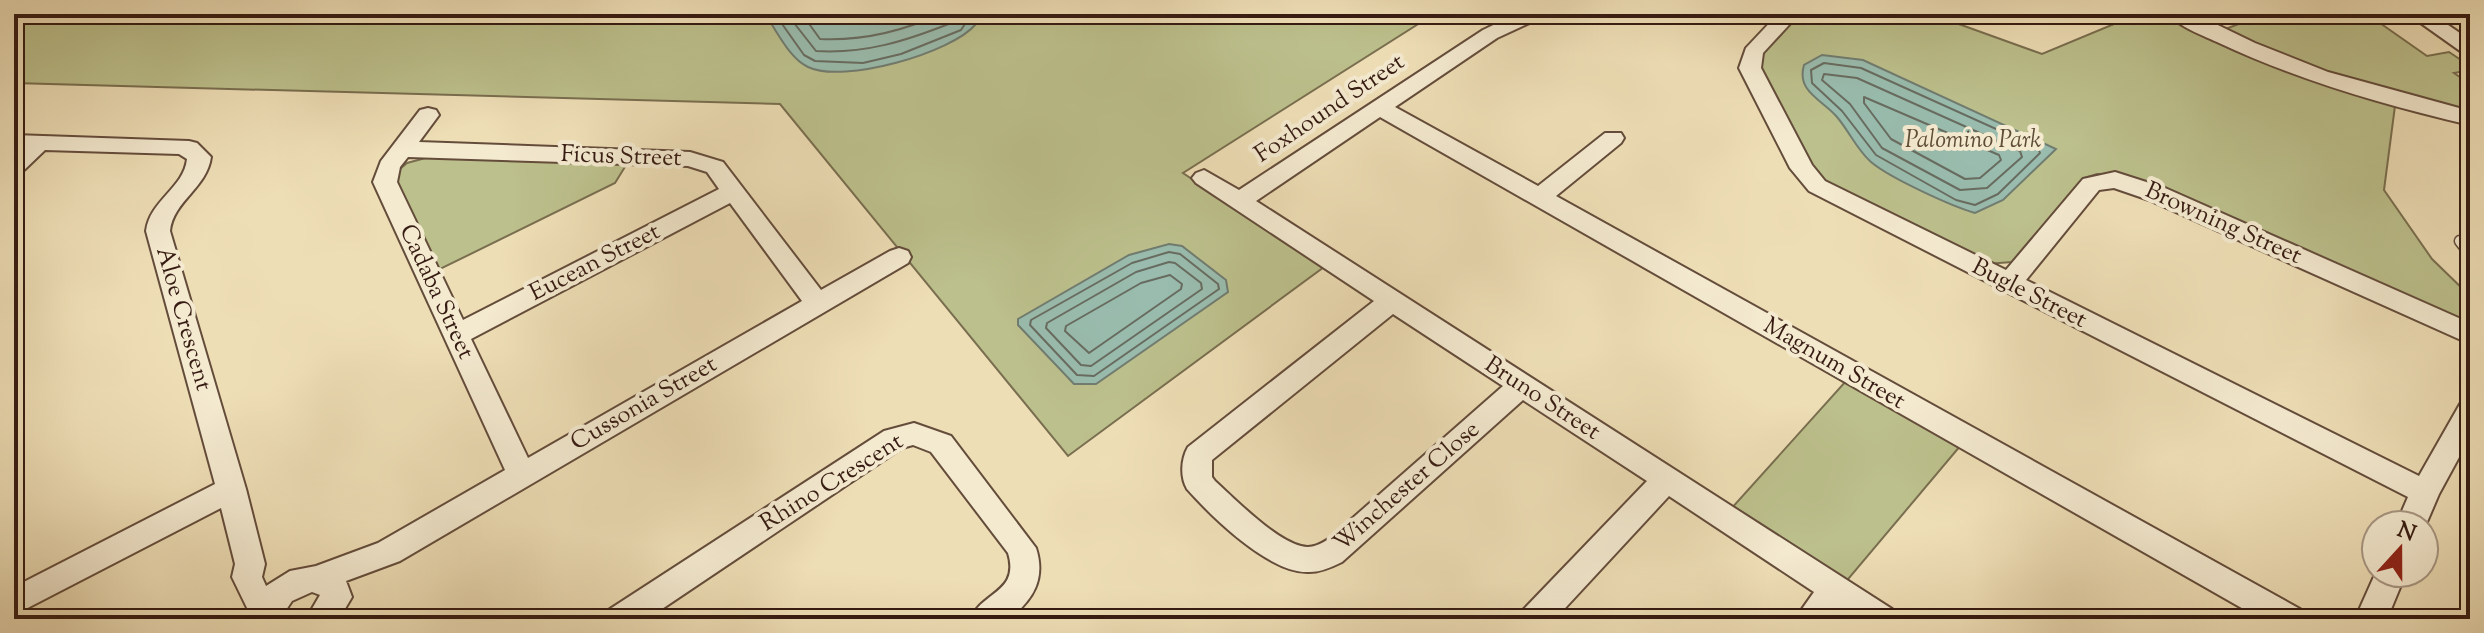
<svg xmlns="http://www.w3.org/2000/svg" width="2484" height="633" viewBox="0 0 2484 633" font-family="'Sorts Mill Goudy',serif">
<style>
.green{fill:#bcc08c;stroke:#796e4f;stroke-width:2}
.water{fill:#99bcae;stroke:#717c70;stroke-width:2}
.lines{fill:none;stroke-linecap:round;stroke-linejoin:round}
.shore{stroke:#686c60;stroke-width:2}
.service-casing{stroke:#644c3b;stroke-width:13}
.minor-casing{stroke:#644c3b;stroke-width:4}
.service{stroke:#f4ead0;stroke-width:10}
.minor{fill:#f4ead0;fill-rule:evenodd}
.labels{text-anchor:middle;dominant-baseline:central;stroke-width:8;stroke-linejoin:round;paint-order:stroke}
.street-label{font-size:24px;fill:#361b12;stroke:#f4ead0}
.park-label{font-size:24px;font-style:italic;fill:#5e4d37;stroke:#f4ead0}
</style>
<rect width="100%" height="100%" fill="#eedeb6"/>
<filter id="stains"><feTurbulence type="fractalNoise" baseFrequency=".0025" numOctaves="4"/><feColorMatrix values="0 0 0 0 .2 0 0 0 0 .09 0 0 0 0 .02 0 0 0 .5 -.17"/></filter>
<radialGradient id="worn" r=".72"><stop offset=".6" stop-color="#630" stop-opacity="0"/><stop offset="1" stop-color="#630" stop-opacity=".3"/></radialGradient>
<g class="green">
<path d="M14 14H1434L1183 173 1324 267 1068 456 780 104 14 83Z"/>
<path d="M1798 14H1931L2042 54 2138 14H2166L2210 36 2395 106 2384 190 2432 259 2470 296V326L2115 174H2097L2084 178 2012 262 1986 264 1838 191 1817 175 1760 73 1758 58Z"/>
<path d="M2264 14H2367L2427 56 2449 52 2470 66V70L2454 73 2470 84V111L2323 71 2223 30Z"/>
<path d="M429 157 628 162 615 183 436 271 393 175 407 163Z"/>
<path d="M1846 381 1961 445 1844 584 1730 510Z"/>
</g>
<g class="water">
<path d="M765 14H969L976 24C952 53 843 84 808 67 789 58 777 31 765 14Z"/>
<path d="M1822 55 1863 60 2056 149 2003 200 1975 213C1951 206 1890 178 1871 162 1857 150 1849 131 1837 117 1823 100 1796 92 1804 65Z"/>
<path d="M1169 244 1182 246 1226 280 1228 292 1096 384H1074L1018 325V319L1129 255Z"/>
</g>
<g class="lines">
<g class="shore">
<path d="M775 14 804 55 815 61 863 63 901 54 961 30 965 24 963 14"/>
<path d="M787 14 816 51C865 54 906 41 951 23L953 14"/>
<path d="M802 14 820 39C863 41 901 32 940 14"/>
<path d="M1824 63 1861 68 2038 148 2040 153 1998 194 1975 205 1956 200 1876 155 1842 111 1812 83 1811 70Z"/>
<path d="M1824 74 1857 78 2020 151 2022 157 1987 188 1960 190 1882 148 1850 104 1822 80Z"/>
<path d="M1864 97 1999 155 2001 160 1980 178 1965 179 1891 139 1864 103Z"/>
<path d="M1169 252 1180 254 1218 284 1219 289 1094 376 1077 375 1030 325 1031 320 1132 263Z"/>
<path d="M1169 262 1175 263 1201 283 1202 289 1091 366 1081 365 1046 328 1047 323 1136 272Z"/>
<path d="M1170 275 1182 284 1181 289 1089 353 1065 331 1066 326 1141 283Z"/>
</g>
<defs>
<path id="service" d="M2460 241 2470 254"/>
<g id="minor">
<path d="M1516 14H1543L1540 18 1497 38 1395 107 1538 186 1605 133H1621L1624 138 1621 143 1556 196 2300 609 2305 619H2261L1380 117 1256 201 1892 609 1897 619H1855L1838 608 1830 619H1795L1814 592 1669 496 1555 619H1519L1524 609 1647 481 1523 400 1342 562C1332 567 1319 573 1307 572 1268 572 1212 517 1187 489 1180 477 1181 459 1188 447L1374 301 1196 183 1192 178 1196 173 1204 170 1239 190 1483 30ZM1393 314 1503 386 1330 538C1321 544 1312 549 1301 546 1274 539 1236 500 1215 481L1212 477V460Z"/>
<path d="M1778 14H1799L1763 53 1761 68 1812 165 1825 181 2006 270 2083 179 2115 172 2165 188 2470 323V344L2149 200 2114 188 2099 190 2026 280 2419 476 2460 404 2470 401V437L2439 494 2424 529V525H2396L2408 497 1809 191 1790 168 1739 68 1746 48Z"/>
<path d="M2000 14H2046C2036 24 2010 24 2000 14Z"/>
<path d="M2169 14H2195L2255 43 2328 72 2470 111V125C2383 105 2298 80 2217 42 2202 35 2179 27 2169 14Z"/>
<path d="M2408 14H2432L2470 40V55L2463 53Z"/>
<path d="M428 108 436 110 439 115 419 142 690 152 723 162 821 290 890 251 899 248 908 251 911 257 908 263 400 561 346 581 352 597 339 619H306L320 595 312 592 292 601 280 619H248L250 614 232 577 235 564 221 508 14 615V587L215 484 146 231C150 200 184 188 187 159L179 154 45 150 22 172 14 174V154L19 149H14V135L189 141 197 143 211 157C207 188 173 201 170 231L246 489 265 564 262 577 266 586 290 571 316 566 378 543 505 470 373 182 381 161 420 110ZM408 157 688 166 707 172 719 189 463 320 397 182 400 167ZM730 203 802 301 528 458 471 339Z"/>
<path d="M914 423 951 436 1036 548C1046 579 1033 600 1009 619H970C983 591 1020 592 1008 553L931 452 913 445 902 448 647 619H605L610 609 884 431Z"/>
<path d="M2376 572 2406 573 2387 619H2355Z"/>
</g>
</defs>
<use href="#service" class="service-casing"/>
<use href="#minor" class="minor-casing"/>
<use href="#service" class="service"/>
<use href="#minor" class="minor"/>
</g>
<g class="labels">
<g class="street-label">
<text transform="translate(1330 109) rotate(-34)">Foxhound Street</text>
<text transform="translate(621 157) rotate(2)">Ficus Street</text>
<text transform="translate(2223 224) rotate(24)">Browning Street</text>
<text transform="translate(595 263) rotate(-27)">Eucean Street</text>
<text transform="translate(436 292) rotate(65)">Cadaba Street</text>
<text transform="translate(2029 294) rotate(27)">Bugle Street</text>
<text transform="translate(183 319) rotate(74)">Aloe Crescent</text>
<text transform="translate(1834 364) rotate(30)">Magnum Street</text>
<text transform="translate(1542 399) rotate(33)">Bruno Street</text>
<text transform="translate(644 404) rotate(-30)">Cussonia Street</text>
<text transform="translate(832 483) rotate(-32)">Rhino Crescent</text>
<text transform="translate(1407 487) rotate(-41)">Winchester Close</text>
</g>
<g class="park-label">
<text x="1973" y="141">Palomino Park</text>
</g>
</g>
<rect width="2484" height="633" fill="none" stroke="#eedeb6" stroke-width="48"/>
<rect x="16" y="16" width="2452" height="601" fill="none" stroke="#361b12" stroke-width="4"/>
<rect x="24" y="24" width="2436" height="585" fill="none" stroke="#361b12" stroke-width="2"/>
<g transform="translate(2400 549) rotate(21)"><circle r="38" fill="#f4ead0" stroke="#a89784" stroke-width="2"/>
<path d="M0-6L14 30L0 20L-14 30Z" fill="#8f2418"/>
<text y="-12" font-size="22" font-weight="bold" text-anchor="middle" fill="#361b12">N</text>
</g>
<rect width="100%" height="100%" filter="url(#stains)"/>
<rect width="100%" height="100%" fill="url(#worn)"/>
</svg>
